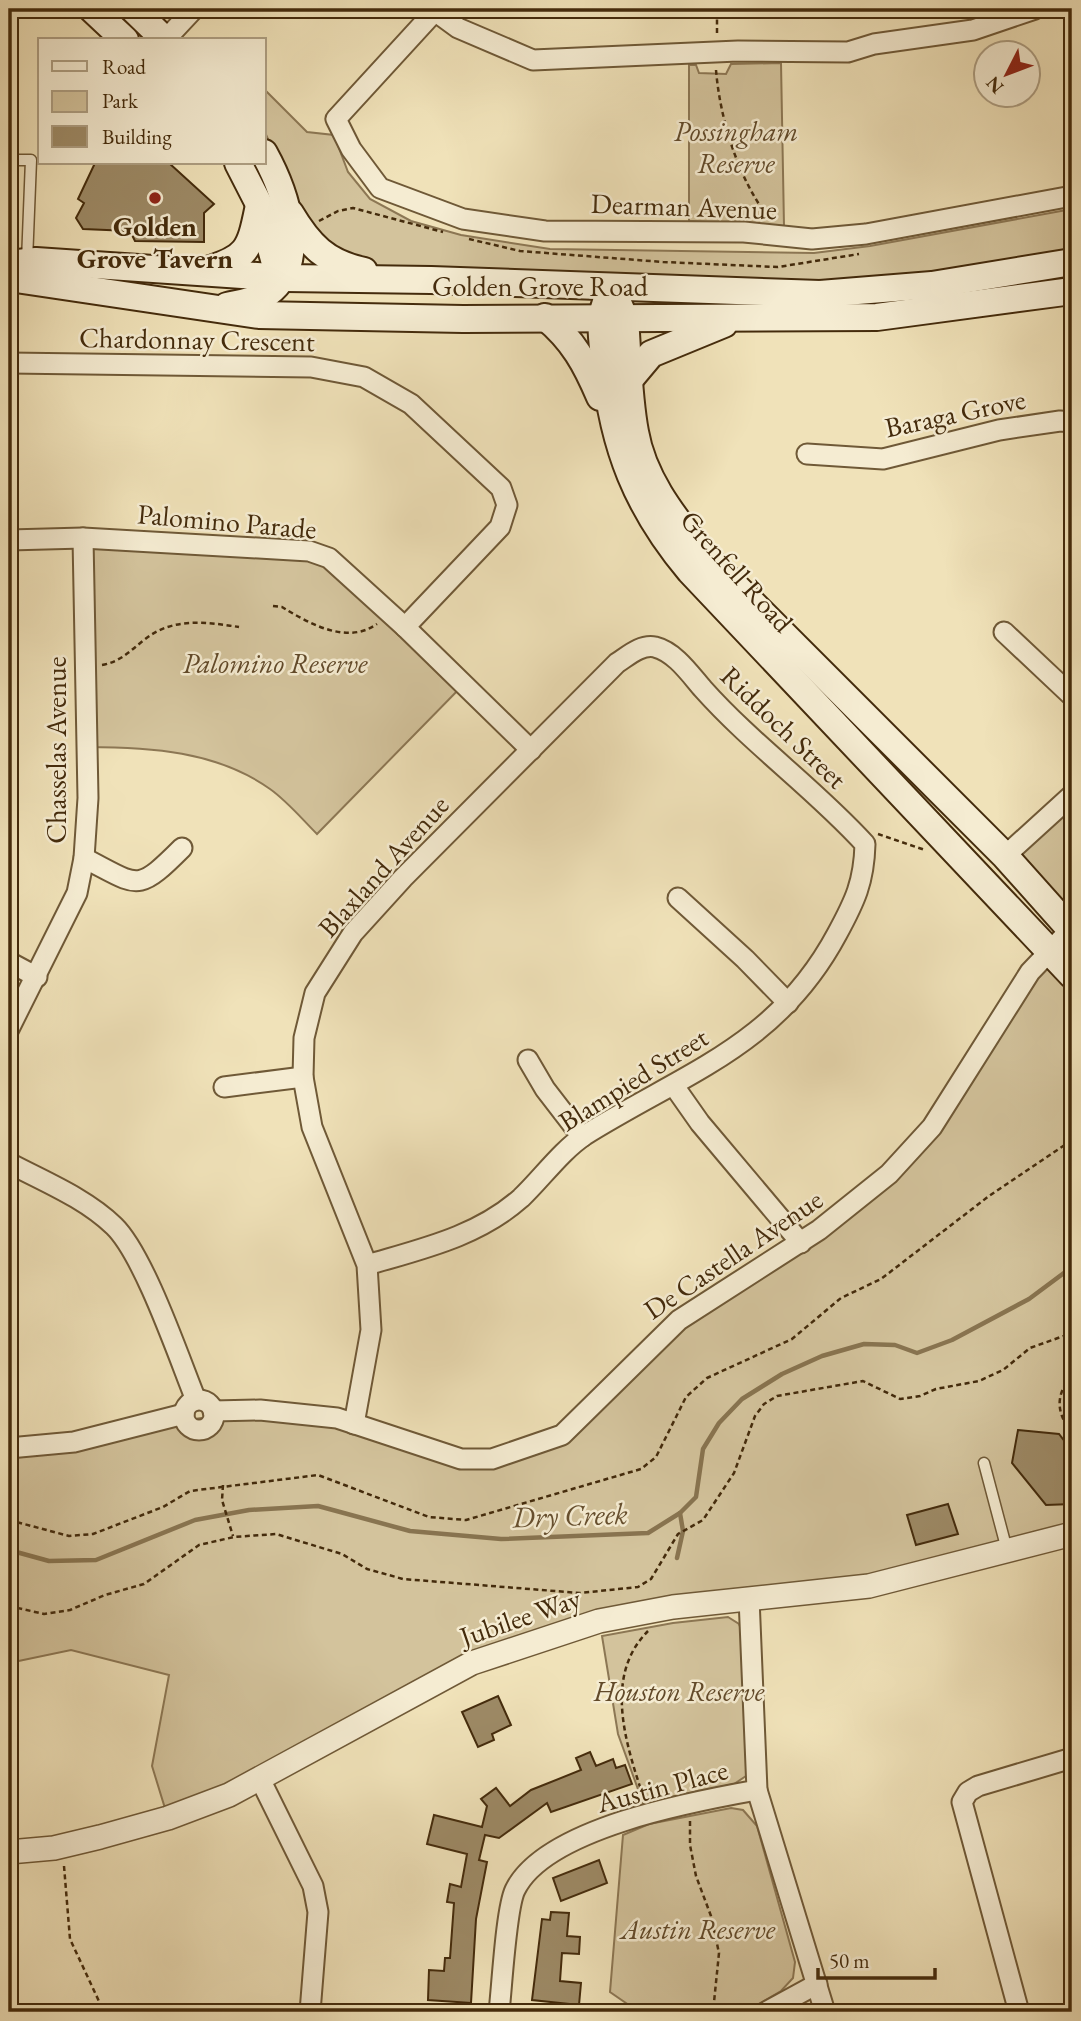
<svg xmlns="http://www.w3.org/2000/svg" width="1081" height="2021" viewBox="0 0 1081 2021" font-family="'EB Garamond',serif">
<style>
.green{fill:#d3c39c;stroke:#8c7754;stroke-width:2}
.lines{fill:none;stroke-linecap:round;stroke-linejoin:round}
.stream{stroke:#887450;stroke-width:4.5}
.building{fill:#9d8a66;stroke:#442b0c;stroke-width:2}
.service-casing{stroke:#6f5937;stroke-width:13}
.minor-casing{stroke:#6f5937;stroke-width:23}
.tertiary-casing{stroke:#6f5937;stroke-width:26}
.secondary-casing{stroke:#442b0c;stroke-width:30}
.path{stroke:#442b0c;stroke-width:2.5;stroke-dasharray:5 3.5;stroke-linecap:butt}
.service{stroke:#f5ecd2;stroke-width:10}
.minor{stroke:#f5ecd2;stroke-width:19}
.tertiary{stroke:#f5ecd2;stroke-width:23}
.secondary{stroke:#f5ecd2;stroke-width:26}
.poi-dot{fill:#8f2418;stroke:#f5ecd2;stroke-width:2.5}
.labels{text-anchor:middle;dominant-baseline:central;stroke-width:5;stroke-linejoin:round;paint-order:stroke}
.park-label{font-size:28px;font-style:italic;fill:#614929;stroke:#f5ecd2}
.street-label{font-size:28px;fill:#442b0c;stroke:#f5ecd2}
.poi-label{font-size:28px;font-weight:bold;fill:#442b0c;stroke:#f5ecd2}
.water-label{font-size:30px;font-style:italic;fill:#664f2e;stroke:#f5ecd2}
</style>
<rect width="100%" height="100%" fill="#f0e2b9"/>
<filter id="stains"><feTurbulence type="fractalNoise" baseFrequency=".00286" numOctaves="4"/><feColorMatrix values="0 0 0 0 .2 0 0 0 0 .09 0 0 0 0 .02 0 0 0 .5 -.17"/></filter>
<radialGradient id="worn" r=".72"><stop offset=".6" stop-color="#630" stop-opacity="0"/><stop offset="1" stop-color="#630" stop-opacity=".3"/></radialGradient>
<g class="green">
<path d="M781 63 784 226 689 221V65H696L699 73 726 74 731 64Z"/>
<path d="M264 89 307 132 334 135 348 172 370 199 411 221 461 235 550 249 814 253 870 246 1072 209V255L823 285 375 270 314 245 264 130Z"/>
<path d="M83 538 309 551 464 684 317 834C302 819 287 801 270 789 217 751 149 747 87 747Z"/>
<path d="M1072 795V934L1005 856Z"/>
<path d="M1050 949 1072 975V1534L869 1586 733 1599 472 1663 168 1818 152 1766 169 1675 71 1650 9 1663V1448L214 1416 337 1418 461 1459 562 1435 655 1341 792 1248 932 1127Z"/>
<path d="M728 1617 739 1624 744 1636 750 1761 746 1776 734 1784 643 1803 618 1734 602 1636 673 1623Z"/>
<path d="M731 1808 743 1810 757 1826 795 1962 793 1978 781 1991 745 2012H639L610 1992 623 1835 649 1824Z"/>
</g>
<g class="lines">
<g class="stream">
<path d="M9 1550 49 1561 96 1560 195 1520 249 1510 318 1506 410 1531 501 1539 648 1533 680 1513 696 1497 703 1449 719 1423 742 1399 782 1374 822 1356 864 1344 895 1345 917 1353 952 1340 1029 1299 1072 1267"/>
<path d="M677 1558 683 1531 680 1513"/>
</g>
</g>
<g class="building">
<path d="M95 163H169L214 204 204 213V242L135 241 130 231 83 229 76 218 84 203 78 199Z"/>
<path d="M1018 1430 1059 1434 1072 1451V1504L1046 1505 1012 1463Z"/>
<path d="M948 1504 958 1534 916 1545 907 1515Z"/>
<path d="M498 1696 511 1725 492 1734 494 1740 478 1747 462 1712Z"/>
<path d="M590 1752 596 1766 613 1759 616 1768 625 1765 632 1784 551 1812 547 1803 499 1838 485 1835 479 1860 487 1862 476 1919 471 2003 428 2000 429 1970 444 1971 445 1958H450L454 1903 447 1902 450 1884 461 1887 467 1854 427 1844 434 1815 482 1827 487 1806 481 1799 496 1788 510 1806 531 1790 581 1770 576 1758Z"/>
<path d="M599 1860 607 1883 561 1901 553 1878Z"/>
<path d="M551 1912 569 1913 567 1936 580 1937 579 1954 562 1953 560 1981 581 1983 579 2005 532 2000 542 1919 550 1920Z"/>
</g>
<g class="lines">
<defs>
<g id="service">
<path d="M9 160H31L27 261"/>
<path d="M984 1463 1007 1550"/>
</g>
<g id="minor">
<path d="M432 9 458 28 533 60 738 51 848 52 874 44 973 30 1035 9"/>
<path d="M435 11 336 119 351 149 380 188 463 219 545 231 744 232 812 239 866 234 1072 196"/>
<path d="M165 40 194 9"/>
<path d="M9 363 311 367 364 377 411 404 501 488 507 505 500 527 405 627"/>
<path d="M807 454 883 459 999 430 1060 421 1072 422"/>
<path d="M9 540 83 538 309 551 329 558 405 627 531 750"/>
<path d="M1004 632 1072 696"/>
<path d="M1005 856 1072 795"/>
<path d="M84 858C139 886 136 894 182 848"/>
<path d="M678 898 745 959 788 1003"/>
<path d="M9 962 37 977"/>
<path d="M9 1029 77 893 84 858 88 798 83 538"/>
<path d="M528 1060 545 1089 582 1137"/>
<path d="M674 1086 700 1123 801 1243"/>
<path d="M224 1087 303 1077"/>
<path d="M9 1163C45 1182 85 1198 114 1226 144 1255 179 1358 196 1400"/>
<circle cx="199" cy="1415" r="15"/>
<path d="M213 1411 260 1410 337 1418 461 1459H492L562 1435 679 1320 819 1230 889 1174 932 1127 1030 972 1071 929"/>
<path d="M354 1424 371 1330 367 1265 312 1127 303 1077 304 1038 315 993 353 933 403 878 617 663C628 656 641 644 655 647 675 652 690 674 703 689 753 745 815 789 865 844 864 882 855 901 837 934 777 1046 686 1072 585 1135 561 1151 542 1178 521 1198 477 1237 421 1249 367 1265"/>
<path d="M9 1448 74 1442 184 1414"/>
<path d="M749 1598 757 1790 825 2012"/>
<path d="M260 1779 313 1886 318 1912 310 2012"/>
<path d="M499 2012C502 1986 506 1909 515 1890 545 1828 695 1801 757 1790"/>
<path d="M766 2012 817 1984"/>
<path d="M1019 2012 962 1802 968 1792 978 1786 1072 1758"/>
</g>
<path id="tertiary" d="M9 1852 54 1848 100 1837 168 1818 229 1795 472 1663 599 1621 673 1607 869 1586 1072 1534"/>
<g id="secondary">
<path d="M92 9 125 40"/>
<path d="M133 9 165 40"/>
<path d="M238 163 259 204 279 278"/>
<path d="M290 213C309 245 326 263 364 271"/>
<path d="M9 264 36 261 286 278 431 280 820 294 932 285 1072 262"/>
<path d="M207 270C247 258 250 249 258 210"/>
<path d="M9 278 259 315 463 319 877 317 1072 291"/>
<path d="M606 302C598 324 603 343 605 366 613 447 637 508 690 571L1072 975"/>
<path d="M619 305 625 319C628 356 628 395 635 432 643 479 674 517 702 553L1005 856 1072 931"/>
<path d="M227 306C240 303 257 301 268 293 310 261 285 191 264 153"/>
<path d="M545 317C573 340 586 364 600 397"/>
<path d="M630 379 651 354 724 324"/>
</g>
</defs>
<use href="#service" class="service-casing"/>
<use href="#minor" class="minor-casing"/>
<use href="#tertiary" class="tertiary-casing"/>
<use href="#secondary" class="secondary-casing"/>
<g class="path">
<path d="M717 33V9"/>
<path d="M716 70C720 119 738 178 768 217"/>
<path d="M319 221 338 211 353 208 443 232"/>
<path d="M469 239 520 251 663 262 778 267 859 254"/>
<path d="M1070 405V314"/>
<path d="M273 606 282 607C310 624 347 645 377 624"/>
<path d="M102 665C120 662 130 651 144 640 172 617 206 622 239 627"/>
<path d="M878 834 925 850"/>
<path d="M1072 1376C1055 1394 1056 1414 1072 1432"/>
<path d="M223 1485 222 1500 233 1536"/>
<path d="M9 1520 69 1536 93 1534 163 1507 190 1491 318 1475 429 1517 466 1520 641 1469 656 1457 686 1397 707 1378 792 1339 841 1298 881 1279 989 1196 1072 1140"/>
<path d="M9 1606 44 1614 70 1610 105 1595 144 1584 199 1545 234 1537 276 1534 342 1554 367 1569 403 1579 580 1593 638 1587 651 1579 678 1534 703 1520 734 1473 755 1416 764 1404 777 1396 863 1381 900 1399 920 1396 936 1389 979 1381 1003 1370 1030 1348 1072 1333"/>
<path d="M643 1796C626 1744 603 1676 648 1631"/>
<path d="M690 1821V1845L696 1876 711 1916 719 1953 713 2012"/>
<path d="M64 1866 70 1939 104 2012"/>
</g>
<use href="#service" class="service"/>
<use href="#minor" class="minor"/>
<use href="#tertiary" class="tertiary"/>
<use href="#secondary" class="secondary"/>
</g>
<circle class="poi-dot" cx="155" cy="198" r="7"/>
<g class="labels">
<g class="park-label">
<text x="736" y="131">Possingham<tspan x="736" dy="32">Reserve</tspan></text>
<text x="275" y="663">Palomino Reserve</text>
<text x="679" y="1691">Houston Reserve</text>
<text x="698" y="1929">Austin Reserve</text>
</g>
<g class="street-label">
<text transform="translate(684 206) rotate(2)">Dearman Avenue</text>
<text x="540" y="286">Golden Grove Road</text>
<text transform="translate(197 339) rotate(1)">Chardonnay Crescent</text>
<text transform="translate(955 413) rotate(-12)">Baraga Grove</text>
<text transform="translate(227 521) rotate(5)">Palomino Parade</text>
<text transform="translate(737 571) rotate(48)">Grenfell Road</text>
<text transform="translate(784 727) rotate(44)">Riddoch Street</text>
<text transform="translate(56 750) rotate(-90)">Chasselas Avenue</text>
<text transform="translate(383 866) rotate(-48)">Blaxland Avenue</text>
<text transform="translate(633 1079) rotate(-32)">Blampied Street</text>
<text transform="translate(733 1254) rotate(-34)">De Castella Avenue</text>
<text transform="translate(520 1617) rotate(-19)">Jubilee Way</text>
<text transform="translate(662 1786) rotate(-15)">Austin Place</text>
</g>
<g class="poi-label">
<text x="155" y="226">Golden<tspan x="155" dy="32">Grove Tavern</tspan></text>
</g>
<g class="water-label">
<text transform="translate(570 1515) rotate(-2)">Dry Creek</text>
</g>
</g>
<rect width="1081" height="2021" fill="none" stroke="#f0e2b9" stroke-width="35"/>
<rect x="10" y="10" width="1060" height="2000" fill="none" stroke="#442b0c" stroke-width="3.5"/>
<rect x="18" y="18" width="1046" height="1986" fill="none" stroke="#442b0c" stroke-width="2"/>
<rect x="38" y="38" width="228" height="126" fill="#f5ecd2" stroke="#ae9f83" stroke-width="2"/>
<rect x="52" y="61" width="35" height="10" fill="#f5ecd2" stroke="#ae9f83" stroke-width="2"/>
<text x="102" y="74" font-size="21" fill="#442b0c">Road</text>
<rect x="52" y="91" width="35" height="21" fill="#d3c39c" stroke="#ae9f83" stroke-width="2"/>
<text x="102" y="108" font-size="21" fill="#442b0c">Park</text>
<rect x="52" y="126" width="35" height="21" fill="#9d8a66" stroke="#ae9f83" stroke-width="2"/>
<text x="102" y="144" font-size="21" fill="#442b0c">Building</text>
<g transform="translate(1007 74) rotate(228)"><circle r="33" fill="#f5ecd2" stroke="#ae9f83" stroke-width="2"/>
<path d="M0-5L12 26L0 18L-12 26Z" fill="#8f2418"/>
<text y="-10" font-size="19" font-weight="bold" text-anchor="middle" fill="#442b0c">N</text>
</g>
<path d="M818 1968v10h117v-10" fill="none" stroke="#442b0c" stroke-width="3.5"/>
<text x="829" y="1968" font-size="21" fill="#442b0c" stroke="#f5ecd2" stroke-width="5" paint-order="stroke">50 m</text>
<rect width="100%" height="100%" filter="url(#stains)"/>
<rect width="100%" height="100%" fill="url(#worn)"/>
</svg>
